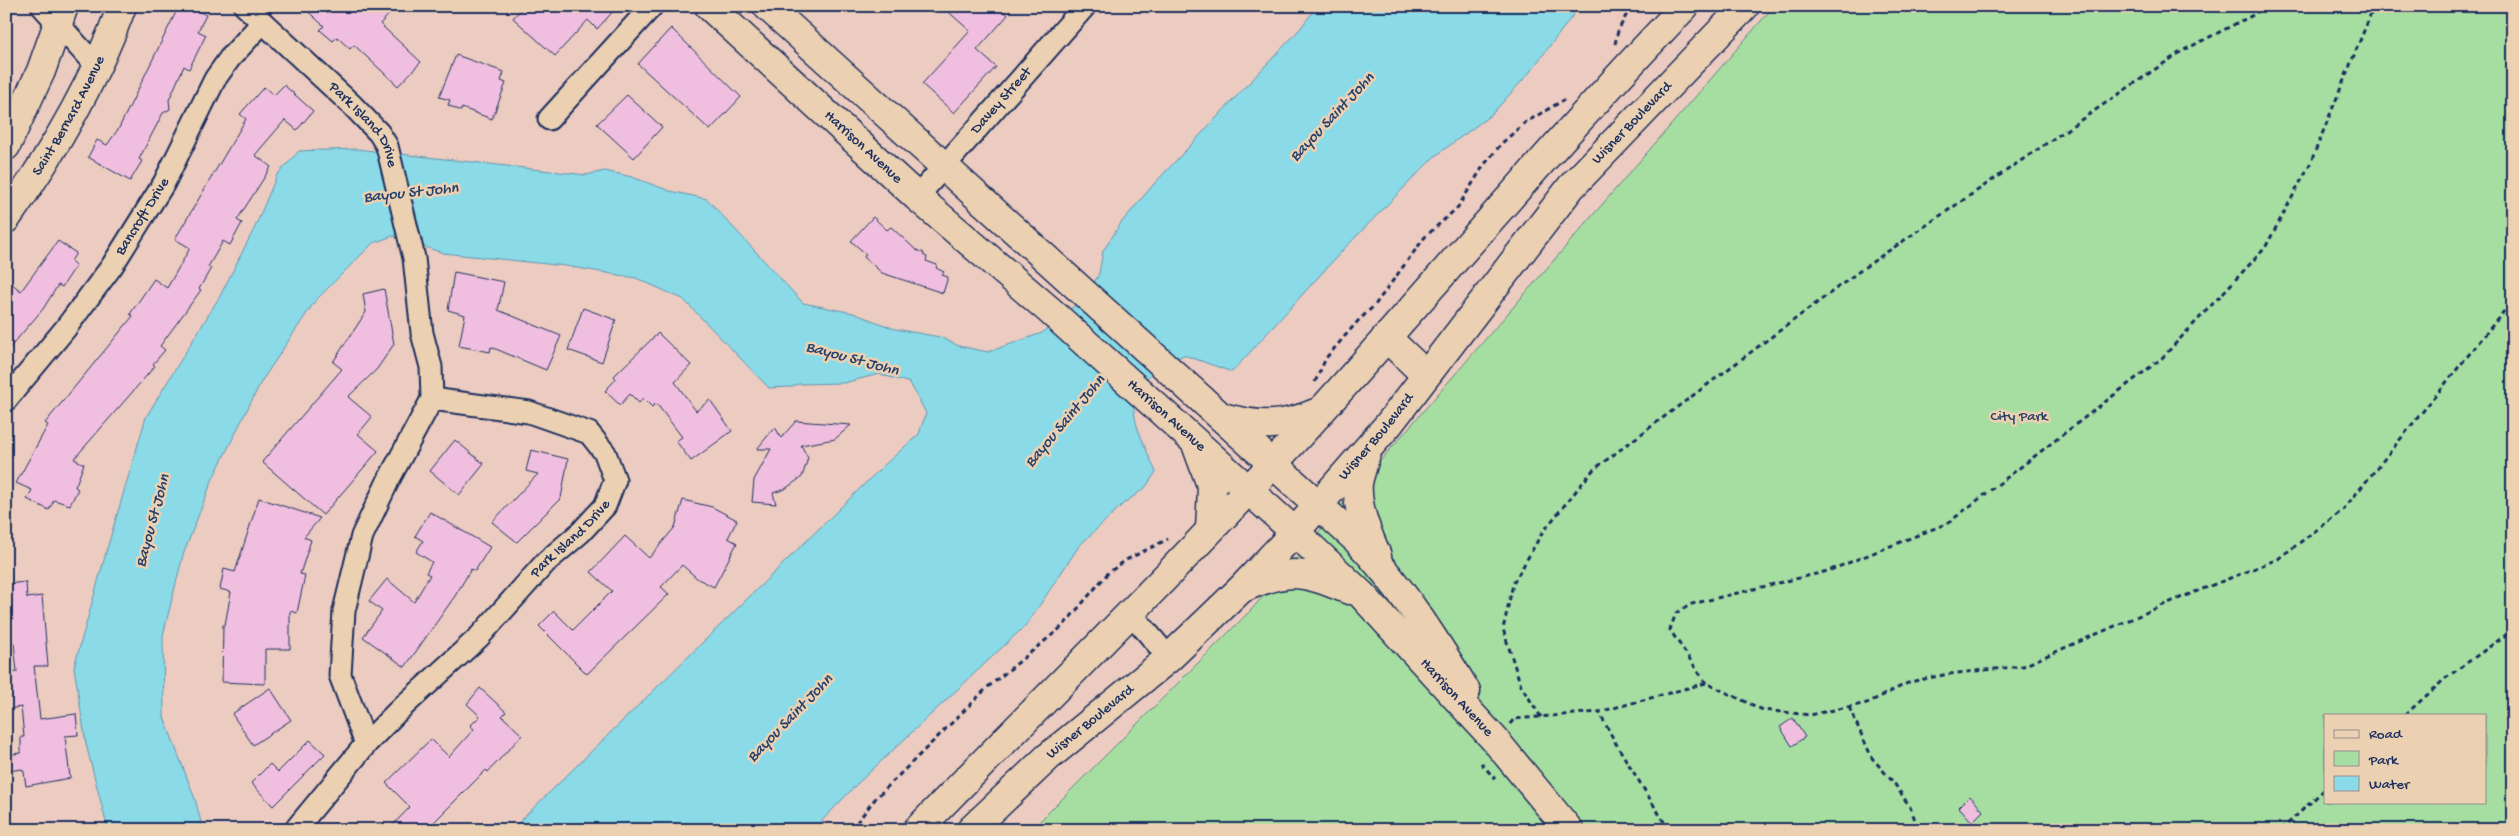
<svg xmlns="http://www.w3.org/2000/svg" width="2519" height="836" viewBox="0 0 2519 836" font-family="'Gochi Hand',sans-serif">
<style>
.green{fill:#a6dea2;stroke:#608680;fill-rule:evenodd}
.water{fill:#8bdae7;stroke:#5e96b0}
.building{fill:#f0bfdf;stroke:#1b2f5e}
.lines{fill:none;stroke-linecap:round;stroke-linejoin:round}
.street-casing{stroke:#1b2f5e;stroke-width:25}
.secondary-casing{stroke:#1b2f5e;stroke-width:31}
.path{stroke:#1b2f5e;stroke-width:3;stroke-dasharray:5 4;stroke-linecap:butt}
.street{stroke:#ebd0b2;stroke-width:21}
.secondary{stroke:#ebd0b2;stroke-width:28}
.labels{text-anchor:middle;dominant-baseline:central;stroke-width:5;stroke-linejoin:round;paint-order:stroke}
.street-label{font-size:15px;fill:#1b2f5e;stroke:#ebd0b2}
.park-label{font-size:15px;fill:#294065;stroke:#ebd0b2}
.water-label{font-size:16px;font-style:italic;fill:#26406c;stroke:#ebd0b2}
</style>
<rect width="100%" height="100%" fill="#eccbc0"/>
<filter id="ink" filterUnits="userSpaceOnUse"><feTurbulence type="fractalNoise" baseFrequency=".02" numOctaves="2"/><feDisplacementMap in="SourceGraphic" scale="10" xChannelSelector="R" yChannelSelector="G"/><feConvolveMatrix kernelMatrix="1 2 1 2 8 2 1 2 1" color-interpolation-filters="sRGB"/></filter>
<g filter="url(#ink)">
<path class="green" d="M1774 6H2513V830H1031L1251 610ZM2325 715H2485V802H2325Z"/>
<path class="water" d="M1317 6H1580L1530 72 1492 114 1434 157 1342 251 1232 372 1184 355C1114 387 1130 413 1156 472L1145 488 1123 504 1079 546 1027 624 858 783 813 830H511L881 468 919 434 926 413 910 383 879 374 844 383 798 384 792 387 769 388 683 299 636 278 566 266 443 253 393 236 373 243 315 301 261 382 213 478 183 555 163 635 164 717 195 799 203 830H108L86 744 74 667 109 542 146 417 220 296 256 225 277 175 299 151 356 149 586 175 605 171 632 177 670 191 707 199 803 303 853 313 895 329 940 337 959 346 988 352 1042 333 1086 296 1099 274 1103 251 1121 223 1154 184 1300 29Z"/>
<g class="building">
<path d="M179 6H189L206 15 198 31 206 35 189 69 184 66 169 100 170 109 163 113 139 159 142 161 130 181 88 157 97 140 107 145 119 128Z"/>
<path d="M302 6H397L380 24 421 62 398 86 354 45 350 49 337 37 333 41 320 30 324 26Z"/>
<path d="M524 6H618L597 29 588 20 555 56 513 18Z"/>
<path d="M942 6H998L1008 15 977 50 996 67 954 113 922 84 970 31Z"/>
<path d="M671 28 741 97 710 130 638 64Z"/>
<path d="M456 55 504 72 501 81 506 83 492 119 462 108 461 111 448 105 450 100 439 97Z"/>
<path d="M284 85 313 111 297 130 285 120 255 155 271 167 237 220 242 223 230 245 223 241 208 267 211 268 199 289 201 290 160 346 165 350 153 364 155 366 74 459 84 464 75 487 78 489 70 505 54 500 49 510 27 499 32 490 16 483 48 425 45 423 133 316 130 314 154 279 167 288 190 248 175 239 246 119 240 114 264 87 274 95Z"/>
<path d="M627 95 662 127 634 158 597 124Z"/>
<path d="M873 217 887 230 891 227 916 250 924 253 923 255 927 257 926 261 937 265 936 268 944 272 942 275 948 277 943 293 882 273 864 257 866 254 851 241Z"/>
<path d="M58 241 76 253 71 261 76 266 62 287 58 285 43 309 6 352V279L21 291Z"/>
<path d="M454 272 504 282 498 310 561 336 546 370 491 347 490 352 459 346 465 315 448 310Z"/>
<path d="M384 289 394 344 377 369 348 397 372 417 358 434 378 451 323 515 262 462 342 369 333 362 366 312 363 294Z"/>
<path d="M583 308 616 320 602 362 568 350Z"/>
<path d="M658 333 691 365 675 382 696 411 710 400 732 431 691 461 676 441 682 437 656 403 652 407 643 398 639 403 630 394 620 405 605 391 616 379 614 376Z"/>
<path d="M796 421 851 425 835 439 801 445 808 458 802 477 785 489 773 493 776 504 752 502 754 480 771 449H757L775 427 781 438Z"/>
<path d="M455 440 484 464 459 495 430 471Z"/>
<path d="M531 450 568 459 561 498 517 542 492 522 538 474 526 471Z"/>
<path d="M259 498 320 518 304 537 311 540 300 574 305 575 297 613 290 611V649H265V684L222 682 223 625H225L231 592 220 589 224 569 235 572Z"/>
<path d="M683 500 712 507 737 520 728 538 737 543 714 587 698 579 682 565 661 587 669 594 587 674 539 626 554 611 573 630 612 591 591 572 625 536 649 558 675 527Z"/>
<path d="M430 512 490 547 475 571 471 569 455 596 405 667 363 637 382 611 369 601 387 579 414 602 430 575 426 573 432 562 416 552 423 541 415 536Z"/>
<path d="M26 582 27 598 42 596 48 666H34L40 719 76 714 78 735 65 736 70 778 26 786 24 772 22 769 8 771 6 759V755L21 753V737H24L21 707 8 709 6 673 17 672 14 643 6 644V584Z"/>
<path d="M270 688 291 720 253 745 232 714Z"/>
<path d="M480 688 506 712 502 716 522 735 488 772 486 770 426 830H388L410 807 386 783 431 739 449 757 474 729 470 726 480 716 467 704Z"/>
<path d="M1793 718 1805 737 1792 746 1780 727Z"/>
<path d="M310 740 325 754 273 806 251 783 270 764 278 772Z"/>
<path d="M1970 796 1983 811 1972 822 1959 807Z"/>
</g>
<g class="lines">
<defs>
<g id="street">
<path d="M42 6 97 67"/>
<path id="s1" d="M245 6 352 105 379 133 387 146 414 258 422 333 431 367 432 399 389 479 362 536 344 611 340 675 366 744 295 830"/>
<path d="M549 119 652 6"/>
<path id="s2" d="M917 197 1085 6"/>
<path id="s3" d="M6 400 65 329 112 266 164 183 215 79 230 58 262 23"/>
<path d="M1130 612 1169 658"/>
<path id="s4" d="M366 744 397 712 479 637 546 562 581 532 605 506 615 480 605 453 589 433 529 412 432 399"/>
</g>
<g id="secondary">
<path id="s5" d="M709 6 917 197 1048 309 1295 532 1362 595 1495 740 1569 830"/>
<path d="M767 6 1357 540C1400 585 1434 638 1466 691"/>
<path d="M6 146 41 71 64 6"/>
<path id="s6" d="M6 219C53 153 94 83 122 6"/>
<path d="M1386 337 1426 375"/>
<path d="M1222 417C1260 427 1281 428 1318 412"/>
<path d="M1197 447 1212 488 1210 529"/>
<path d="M1366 453C1364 463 1360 473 1358 483 1356 508 1368 534 1377 556"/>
<path d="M1245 587C1292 567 1304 572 1349 590"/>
<path d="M917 830C1053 691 1191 555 1322 410 1443 276 1559 137 1685 6"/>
<path id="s7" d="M971 830 1048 757 1169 658 1242 588 1295 532 1389 424 1571 187 1745 6"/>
</g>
</defs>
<use href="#street" class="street-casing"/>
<use href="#secondary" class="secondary-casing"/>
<g class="path">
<path d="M1615 44 1618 31 1631 6"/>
<path d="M1315 382 1326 358 1357 322 1375 305 1425 237 1458 207 1484 165 1502 143 1526 122 1564 100"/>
<path d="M1706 683 1670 630 1676 613 1692 604 1828 571 1948 523 2162 358 2265 248 2310 164 2374 6"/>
<path d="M1849 707 1872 758 1894 783 1910 807 1919 830"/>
<path d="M2405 715 2447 677 2513 630"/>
<path d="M1541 717 1521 686 1503 629 1513 584 1542 533 1593 470 1865 267 2182 51 2255 14 2263 6"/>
<path d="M1510 724 1514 719 1599 712"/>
<path d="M1481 763 1495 779"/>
<path d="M851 830 875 799 988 687 1063 626 1108 573 1126 560 1168 539"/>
<path d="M1669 830 1615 742 1599 712 1706 683 1763 710 1810 715 1867 703 1910 682 1948 674 2023 666 2175 600 2278 559 2343 510 2513 300"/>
<path d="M2281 830 2325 789"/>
</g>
<use href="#street" class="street"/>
<use href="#secondary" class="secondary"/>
</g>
</g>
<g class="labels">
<g class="street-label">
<text stroke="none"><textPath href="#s2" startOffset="128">Davey Street</textPath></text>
<text stroke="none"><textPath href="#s6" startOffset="121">Saint Bernard Avenue</textPath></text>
<text stroke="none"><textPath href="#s7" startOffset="971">Wisner Boulevard</textPath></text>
<text stroke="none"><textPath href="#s1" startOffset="169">Park Island Drive</textPath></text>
<text stroke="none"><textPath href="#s5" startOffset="209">Harrison Avenue</textPath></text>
<text stroke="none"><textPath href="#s3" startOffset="229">Bancroft Drive</textPath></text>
<text stroke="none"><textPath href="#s5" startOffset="614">Harrison Avenue</textPath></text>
<text stroke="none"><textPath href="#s7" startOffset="566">Wisner Boulevard</textPath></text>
<text stroke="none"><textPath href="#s4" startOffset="290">Park Island Drive</textPath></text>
<text stroke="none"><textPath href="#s5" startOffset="1019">Harrison Avenue</textPath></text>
<text stroke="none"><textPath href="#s7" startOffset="161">Wisner Boulevard</textPath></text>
</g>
<g class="park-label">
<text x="2019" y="417">City Park</text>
</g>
<g class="water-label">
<text transform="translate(1333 118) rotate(-47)">Bayou Saint John</text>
<text transform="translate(411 194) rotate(-6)">Bayou St John</text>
<text transform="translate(852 360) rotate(15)">Bayou St John</text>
<text transform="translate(1066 422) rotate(-50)">Bayou Saint John</text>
<text transform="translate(154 521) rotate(-75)">Bayou St John</text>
<text transform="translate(791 719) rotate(-46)">Bayou Saint John</text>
</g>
</g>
<rect width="2519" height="836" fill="none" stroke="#ebd0b2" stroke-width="25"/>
<rect x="12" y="12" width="2494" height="811" fill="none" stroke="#1b2f5e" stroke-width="2" filter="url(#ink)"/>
<rect x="2324" y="714" width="162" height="90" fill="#ebd0b2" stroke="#989090"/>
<rect x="2334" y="730" width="25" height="8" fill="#ebd0b2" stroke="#989090"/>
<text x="2369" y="738" font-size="15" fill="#1b2f5e">Road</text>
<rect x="2334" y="751" width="25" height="15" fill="#a6dea2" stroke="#989090"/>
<text x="2369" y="764" font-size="15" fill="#1b2f5e">Park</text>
<rect x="2334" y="776" width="25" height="15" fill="#8bdae7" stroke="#989090"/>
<text x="2369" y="788" font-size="15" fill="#1b2f5e">Water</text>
</svg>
